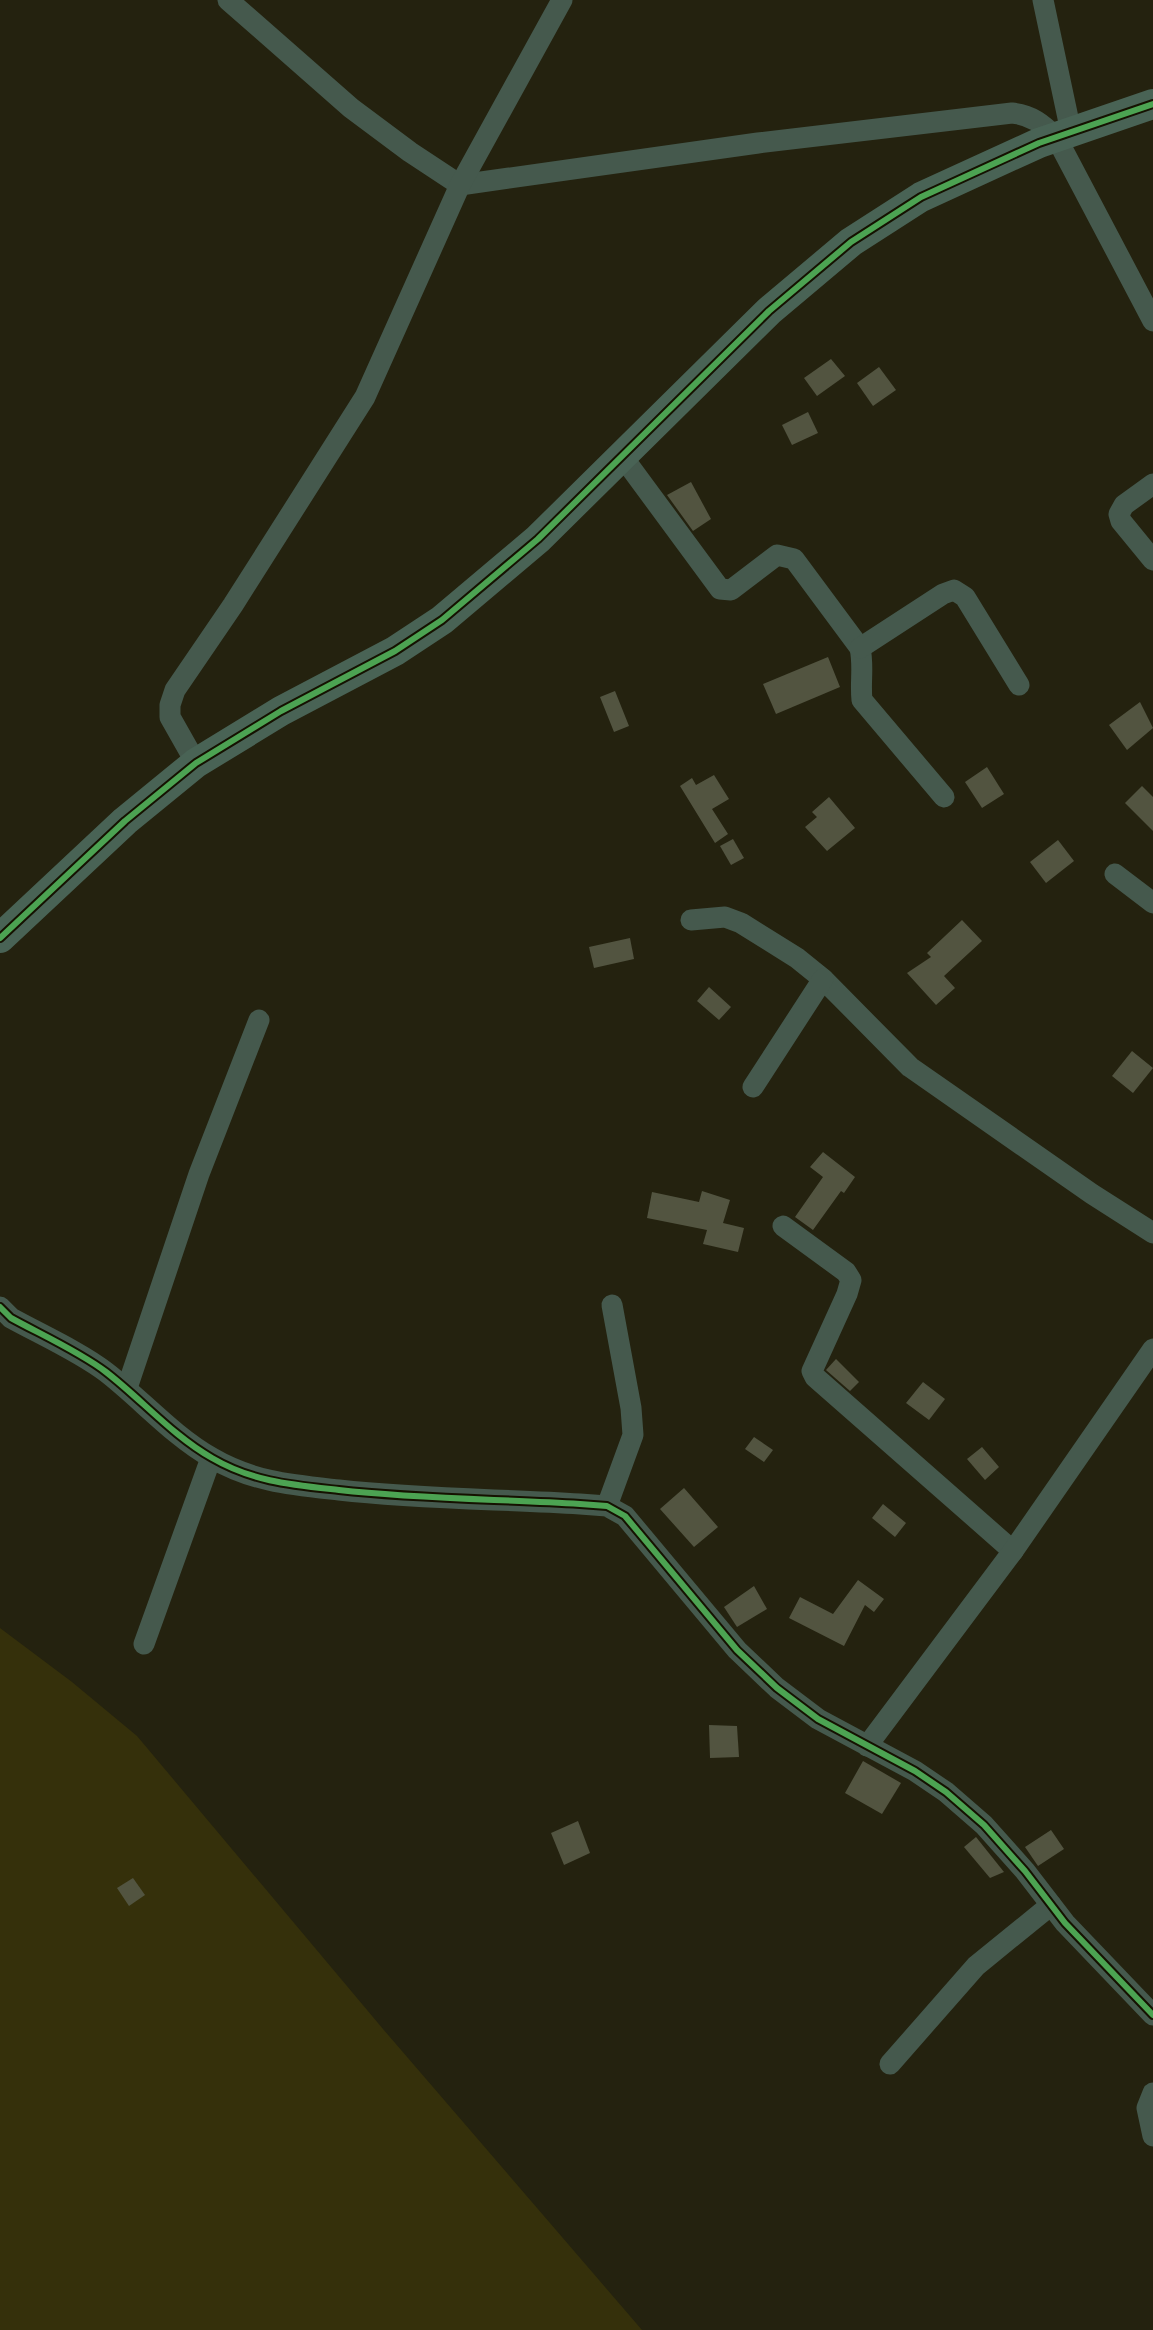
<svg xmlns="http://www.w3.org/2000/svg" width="1153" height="2330" viewBox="0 0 1153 2330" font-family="Literata,serif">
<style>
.built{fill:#35300b}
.building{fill:#525440}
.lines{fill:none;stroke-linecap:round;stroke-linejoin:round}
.street{stroke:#45594d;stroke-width:21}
.secondary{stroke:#496355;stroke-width:30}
.cycleway-casing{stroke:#151100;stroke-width:10}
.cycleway{stroke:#4ca352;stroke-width:6}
</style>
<rect width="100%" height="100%" fill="#24220f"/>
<path class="built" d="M0 1628 72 1682 137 1736 383 2029 642 2330H0Z"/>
<g class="building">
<path d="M831 359 845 376 817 396 804 378Z"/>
<path d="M879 367 896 390 873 406 857 383Z"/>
<path d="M808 412 818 433 792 445 782 425Z"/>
<path d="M691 482 711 519 693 531 667 495Z"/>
<path d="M828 657 840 687 776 714 763 684Z"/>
<path d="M615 691 629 726 614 732 600 697Z"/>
<path d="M1140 702 1153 728 1127 750 1109 725Z"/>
<path d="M987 767 1004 794 982 808 965 782Z"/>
<path d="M714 775 729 799 712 809 728 834 715 843 680 786 692 778 696 785Z"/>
<path d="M1142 786 1153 797V831L1125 803Z"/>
<path d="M829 797 855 828 827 851 805 827 817 817 812 812Z"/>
<path d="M733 839 744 858 731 865 720 846Z"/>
<path d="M1058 840 1074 861 1046 883 1030 862Z"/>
<path d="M962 920 982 941 944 976 955 988 936 1005 907 973 931 957 927 953Z"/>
<path d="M630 938 634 959 594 968 589 947Z"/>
<path d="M709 987 731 1007 719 1020 697 1001Z"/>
<path d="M1132 1051 1153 1068 1133 1093 1112 1076Z"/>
<path d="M823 1152 855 1177 844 1193 841 1191 813 1230 795 1217 823 1177 810 1167Z"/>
<path d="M702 1191 730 1200 723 1223 744 1228 738 1252 703 1244 707 1230 647 1218 652 1192 699 1202Z"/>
<path d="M836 1359 859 1382 850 1391 826 1370Z"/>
<path d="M923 1382 945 1399 929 1420 906 1403Z"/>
<path d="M754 1437 773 1450 764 1462 745 1449Z"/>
<path d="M982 1447 999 1467 985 1480 967 1459Z"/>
<path d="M684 1488 718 1527 694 1547 660 1509Z"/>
<path d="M883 1504 906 1523 895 1537 872 1518Z"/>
<path d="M858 1580 884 1599 874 1612 865 1605 844 1646 789 1618 800 1597 833 1614Z"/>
<path d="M754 1586 767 1609 737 1627 724 1607Z"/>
<path d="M709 1725 737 1726 739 1757 710 1758Z"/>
<path d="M863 1761 901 1783 882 1814 845 1793Z"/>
<path d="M578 1821 590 1853 564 1865 551 1833Z"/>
<path d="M1051 1830 1064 1849 1038 1866 1025 1847Z"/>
<path d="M976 1837 1004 1872 990 1878 964 1847Z"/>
<path d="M133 1878 145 1895 129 1906 117 1888Z"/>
</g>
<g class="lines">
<g class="street">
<path d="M228 0 351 108 410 152 460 185 758 143 1012 113C1032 115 1042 124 1056 137L1153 321"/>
<path d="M1043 0 1071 132"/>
<path d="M622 456 720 589 731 590 777 555 794 559 860 648C864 666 860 682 862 700L944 797"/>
<path d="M1153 484 1124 505 1119 514 1121 521 1153 560"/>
<path d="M860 648 943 594 954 590 965 597 1019 685"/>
<path d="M196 763 170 717V705L175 690 233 605 365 397 460 185 562 0"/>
<path d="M1115 874 1153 903"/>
<path d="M691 920 725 917 741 923 797 958 823 979 910 1067 1092 1194 1153 1233"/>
<path d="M753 1087 823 979"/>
<path d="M783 1226 846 1272 851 1280 847 1294 812 1371 815 1377 1013 1551"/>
<path d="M0 1307 11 1318C40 1334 80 1352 106 1372 141 1399 173 1436 212 1458 253 1482 293 1485 339 1490 419 1499 499 1499 580 1504L607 1506 625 1516 737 1650 777 1688 818 1719 915 1771 946 1792 984 1825 1025 1871 1065 1923 1153 2015"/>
<path d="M127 1388 199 1174 259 1020"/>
<path d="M607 1506 633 1435 631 1408 612 1305"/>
<path d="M144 1644 211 1458"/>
<path d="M867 1746 1013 1551 1153 1349"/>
<path d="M890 2064 976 1966 1051 1905"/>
<path d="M1153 2093 1147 2108 1153 2136"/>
</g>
<path class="secondary" d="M0 938 125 821 196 763 281 711 395 651 442 620 538 539 769 311 851 242 921 197 1039 143 1153 104"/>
<defs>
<g id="cycleway">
<path d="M0 938 125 821 196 763 281 711 395 651 442 620 538 539 769 311 851 242 921 197 1039 143 1153 104"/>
<path d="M0 1307 11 1318C40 1334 80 1352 106 1372 141 1399 173 1436 212 1458 253 1482 293 1485 339 1490 419 1499 499 1499 580 1504L607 1506 625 1516 737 1650 777 1688 818 1719 915 1771 946 1792 984 1825 1025 1871 1065 1923 1153 2015"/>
</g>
</defs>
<use href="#cycleway" class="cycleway-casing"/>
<use href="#cycleway" class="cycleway"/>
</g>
</svg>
